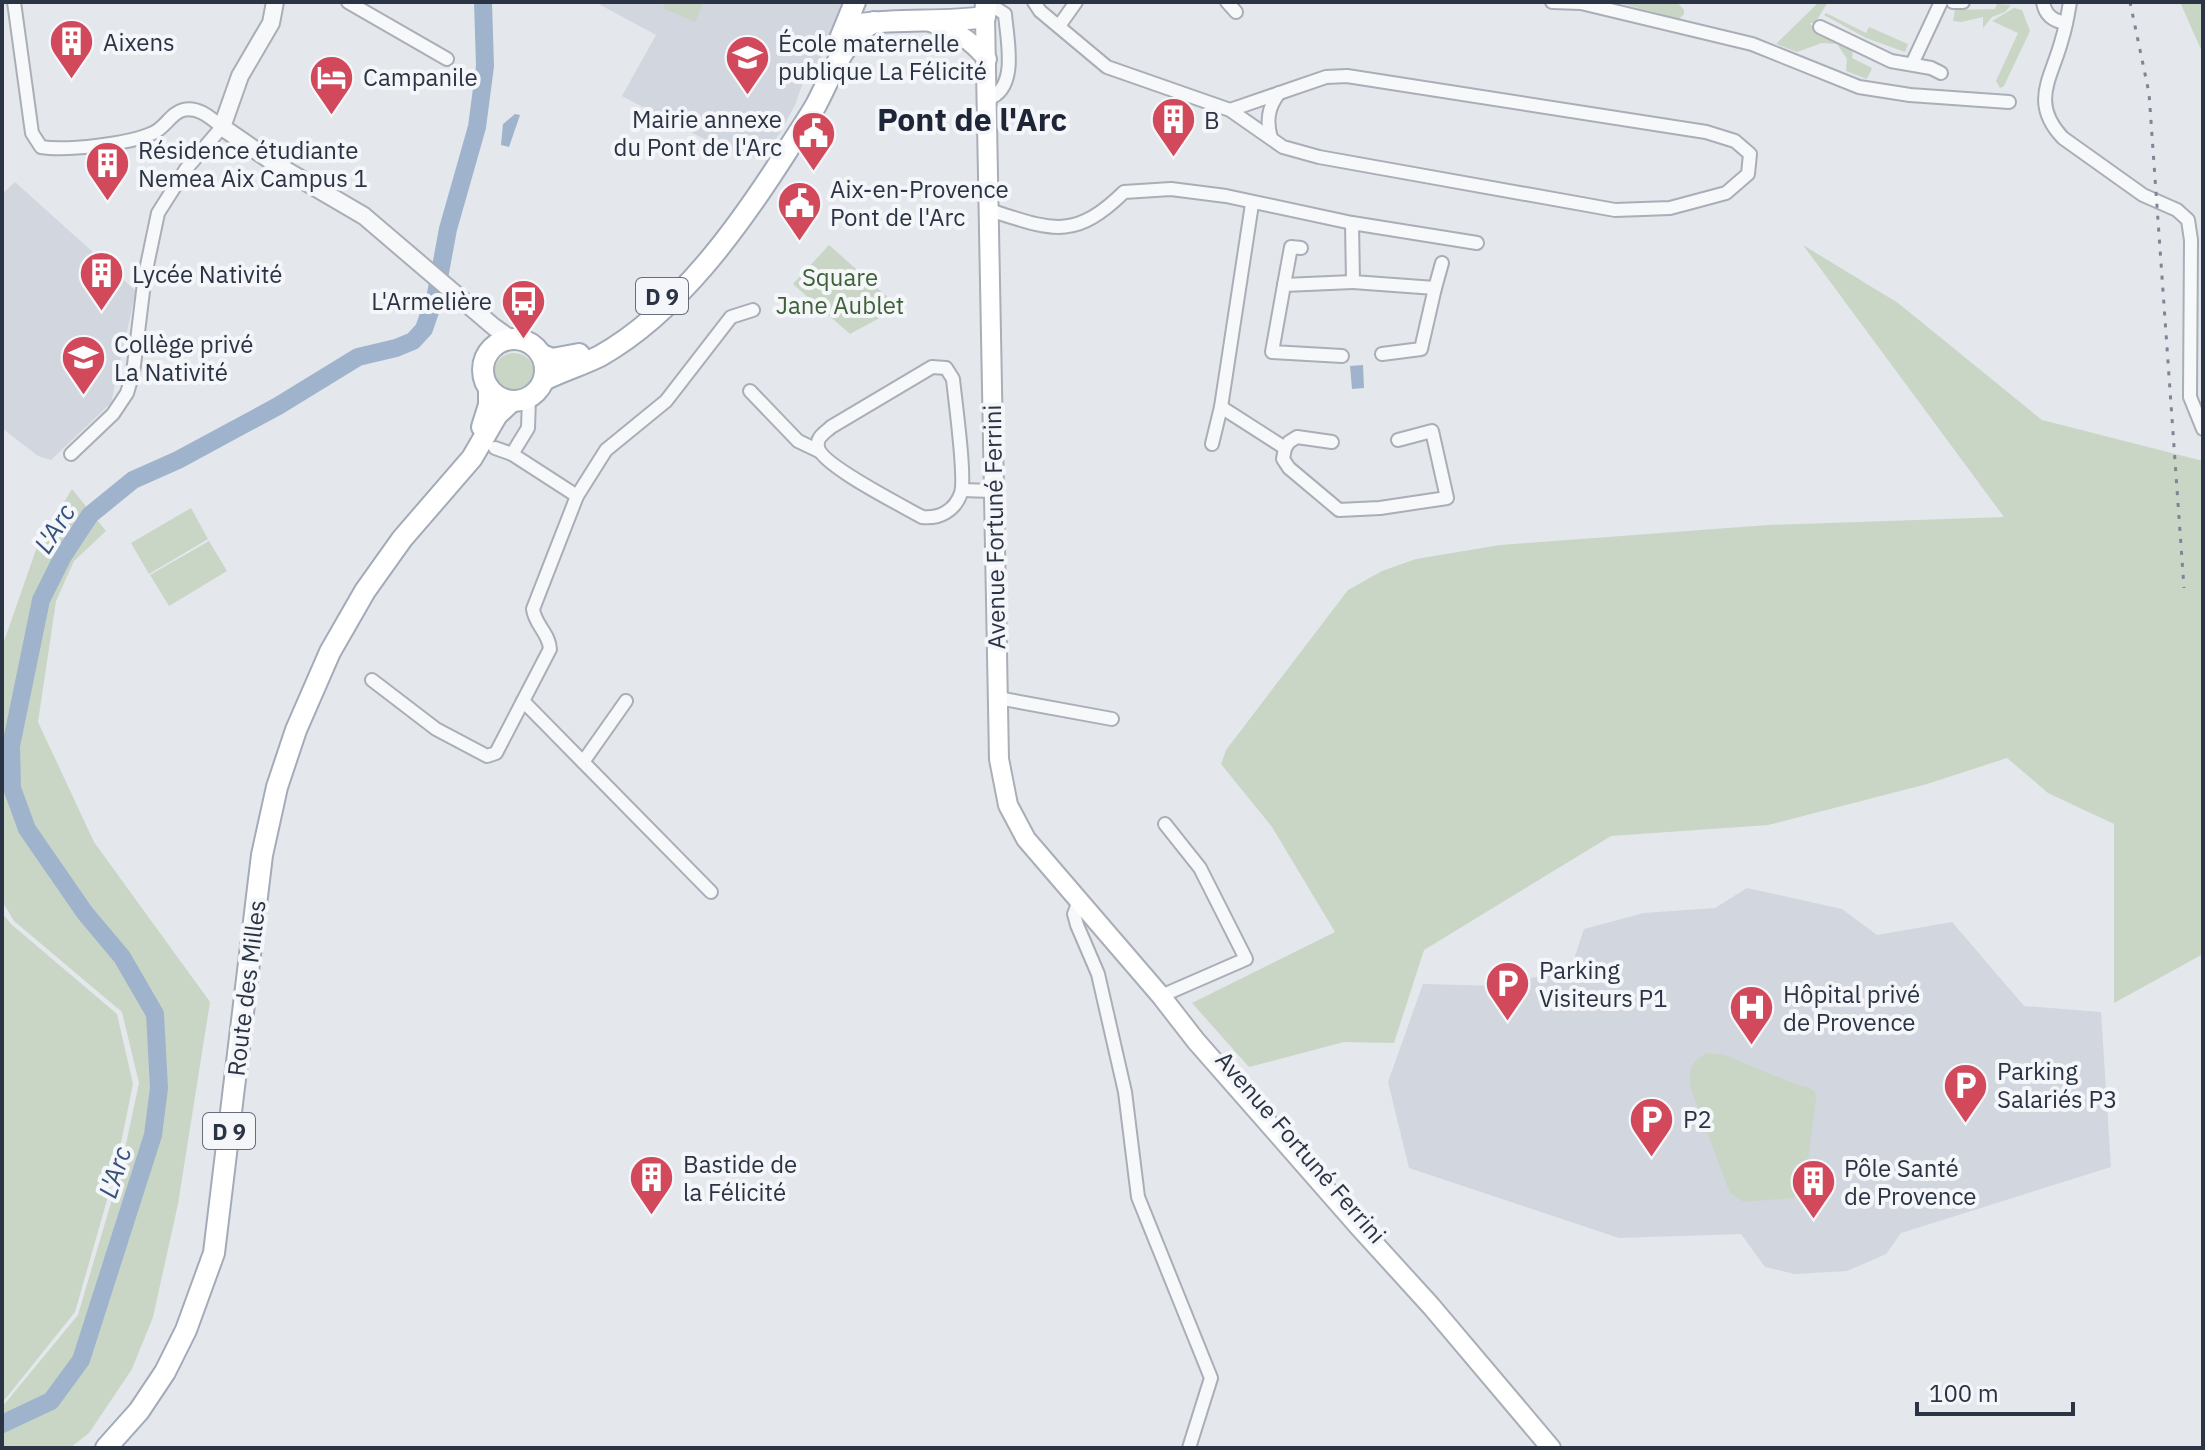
<svg xmlns="http://www.w3.org/2000/svg" width="2205" height="1450" viewBox="0 0 2205 1450" font-family="'IBM Plex Sans',sans-serif">
<style>
.built{fill:#d2d6de}
.green{fill:#c9d6c5}
.water{fill:#9fb4cc}
.lines{fill:none;stroke-linecap:round;stroke-linejoin:round}
.river{stroke:#9fb4cc;stroke-width:18}
.minor-casing{stroke:#a9aeb7;stroke-width:16}
.tertiary-casing{stroke:#a9aeb7;stroke-width:20}
.secondary-casing{stroke:#a9aeb7;stroke-width:22}
.primary-casing{stroke:#a3abb8;stroke-width:24}
.minor{stroke:#f7f8fa;stroke-width:12}
.tertiary{stroke:#f7f8fa;stroke-width:16}
.secondary{stroke:#fff;stroke-width:18}
.primary{stroke:#fff;stroke-width:20}
.rail{stroke:#7d8696;stroke-width:3;stroke-dasharray:4 8;stroke-linecap:butt}
.labels{text-anchor:middle;dominant-baseline:central;stroke-width:8;stroke-linejoin:round;paint-order:stroke}
.shield{fill:#f4f6f9;stroke:#676e7b;stroke-width:2}
.shield-label{font-size:22px;font-weight:bold;fill:#2b3445}
.poi-label{font-size:24px;fill:#2b3445;stroke:#f4f6f9;text-anchor:start}
.park-label{font-size:24px;fill:#3f6138;stroke:#f4f6f9}
.street-label{font-size:24px;fill:#2b3445;stroke:#f4f6f9}
.water-label{font-size:26px;font-style:italic;fill:#34527a;stroke:#f4f6f9}
.district-label{font-size:32px;font-weight:bold;fill:#1d2536;stroke:#f4f6f9}
</style>
<rect width="100%" height="100%" fill="#e4e7ec"/>
<g class="built">
<path d="M595 2H842L815 73 807 71 795 105 780 133 759 160 746 152 742 159 622 96 656 35Z"/>
<path d="M15 182 136 291 111 403 51 460 38 456 2 428V194Z"/>
<path d="M1747 888 1842 909 1877 935 1952 922 2024 1006 2101 1012 2111 1167 1901 1233 1886 1254 1847 1271 1795 1274 1765 1267 1741 1234 1619 1238 1409 1168 1388 1082 1423 984 1501 986 1571 968 1584 929 1644 913 1715 908Z"/>
</g>
<g class="green">
<path d="M666 2H700L703 3 695 22 663 8Z"/>
<path d="M1616 2H1677L1684 10V14L1679 19Z"/>
<path d="M1819 2H1828L1815 23H1810L1811 25 1853 49 1852 58 1872 68 1867 79 1846 71 1847 59 1837 44 1822 43 1797 52 1776 44Z"/>
<path d="M2180 2H2203V54Z"/>
<path d="M1997 4 2011 5 2005 12 1992 17 1983 28V17L1961 22 1953 21 1955 10 1995 9Z"/>
<path d="M2014 8 2022 10 2030 31 2004 86 2000 88 1996 81 2018 33 1992 21Z"/>
<path d="M1826 13 1866 33 1869 27 1908 44 1905 52 1866 38 1824 15Z"/>
<path d="M829 245 892 301 894 310 850 334 793 284Z"/>
<path d="M1803 245 1898 303 2042 420 2203 461V954L2114 1003V824L2048 793 2007 758 1927 784 1768 825 1611 836 1424 950 1394 1043 1344 1042 1249 1067 1192 1003 1335 932 1272 827 1221 764 1226 750 1348 590 1382 571 1416 559 1500 545 1768 525 2004 517Z"/>
<circle cx="514" cy="373" r="20"/>
<path d="M72 489 106 531 74 561 56 601 38 722 94 842 210 1002 178 1204 153 1317 132 1369 89 1433 70 1448H2V1407L78 1315 120 1172 139 1083 122 1012 14 921 2 901V647L37 547Z"/>
<path d="M191 508 208 539 149 574 131 543Z"/>
<path d="M209 541 227 571 169 606 150 575Z"/>
<path d="M2 913 11 924 117 1014 133 1084 115 1172 75 1312 2 1403Z"/>
<path d="M1707 1053 1725 1055 1797 1085 1808 1087 1815 1092 1816 1099 1805 1183 1799 1194 1793 1198 1744 1202 1730 1193 1691 1089C1688 1071 1690 1061 1707 1053Z"/>
</g>
<g class="water">
<path d="M515 114 520 115 509 147 501 145 503 124Z"/>
<path d="M1363 365 1364 388 1352 389 1350 366Z"/>
</g>
<g class="lines">
<path class="river" d="M2 1424 51 1401 81 1360 153 1135 159 1088 155 1014 122 957 85 913 27 829 12 788 11 746 41 600 63 556 90 515 133 480 178 460 278 406 358 357 396 348 413 341 424 329 436 294 448 229 477 127 485 66 483 2"/>
<defs>
<g id="minor">
<path d="M14 2 32 133 41 147C66 151 130 144 153 133 165 128 171 113 183 110 198 106 211 118 222 127L186 169 158 213 145 275 133 373 127 393 113 414 71 454"/>
<path d="M348 2 447 59"/>
<path d="M986 2 1005 14C1007 40 1019 88 988 99"/>
<path d="M1034 2 1040 11 1107 67 1230 110 1283 147 1319 157 1615 210 1670 208 1726 193 1748 174 1750 154 1735 141 1706 132 1347 76 1326 77 1230 110"/>
<path d="M1227 2 1236 12"/>
<path d="M1552 2 1581 3 1752 44 1859 87 1910 95 2009 102"/>
<path d="M1953 2H1963"/>
<path d="M2043 2C2045 15 2053 21 2066 23"/>
<path d="M2070 2C2068 14 2066 27 2062 39 2052 78 2029 102 2063 138L2143 195 2177 210 2188 220 2191 240 2190 397 2203 429"/>
<path d="M1059 26 1076 2"/>
<path d="M1820 27 1891 61 1931 68 1941 73"/>
<path d="M1912 64 1941 2"/>
<path d="M1271 138C1266 121 1268 107 1279 93"/>
<path d="M989 210C1050 229 1073 242 1124 192L1171 189 1226 196 1352 223 1477 243"/>
<path d="M1352 223 1353 282 1435 288 1421 349 1382 354"/>
<path d="M1284 285 1291 247 1301 248"/>
<path d="M1435 288 1442 263"/>
<path d="M1342 356 1272 352 1284 285 1353 282"/>
<path d="M932 367 946 368 953 379C955 400 966 477 961 493 955 511 939 519 922 517 903 506 821 465 818 447 816 437 825 433 831 427Z"/>
<path d="M750 391 798 441 819 451"/>
<path d="M529 398 528 428 512 454 577 496 606 450 666 401 731 317 753 310"/>
<path d="M1221 407 1285 448 1283 459 1289 468 1339 510 1380 508 1447 498 1432 431 1398 440"/>
<path d="M1212 444 1221 407 1252 204"/>
<path d="M495 448 512 454"/>
<path d="M1285 448 1289 442 1297 437 1332 442"/>
<path d="M962 490 992 491"/>
<path d="M372 680 436 729 487 756 496 753 550 649C549 633 535 625 533 609L577 496"/>
<path d="M998 698 1112 719"/>
<path d="M523 701 711 892"/>
<path d="M583 762 626 701"/>
<path d="M1079 901 1074 914 1077 925 1098 974 1125 1092 1138 1197 1211 1378 1189 1448"/>
<path d="M1161 996 1246 959 1200 868 1165 824"/>
</g>
<path id="tertiary" d="M275 2 271 23 240 76 222 127 277 165 364 216 494 327 511 339"/>
<g id="secondary">
<path d="M985 17 999 759 1008 805 1026 839 1161 996 1196 1041 1360 1228 1431 1306 1551 1448"/>
<path d="M930 22C955 30 970 39 987 59"/>
</g>
<g id="primary">
<path d="M861 24C903 18 944 23 985 17L986 2"/>
<path d="M837 46 855 2"/>
<circle cx="514" cy="370" r="31"/>
<path d="M542 355 552 359 579 354"/>
<path d="M544 380C562 371 582 365 600 356 678 312 740 225 787 151 796 136 807 121 816 105 832 75 843 39 874 22"/>
<path d="M482 427 489 405V388"/>
<path d="M106 1448 139 1411 165 1372 186 1330 214 1253 262 855 277 787 296 730 330 652 365 591 402 539 472 458 497 415 512 401"/>
</g>
</defs>
<use href="#minor" class="minor-casing"/>
<use href="#tertiary" class="tertiary-casing"/>
<use href="#secondary" class="secondary-casing"/>
<use href="#primary" class="primary-casing"/>
<use href="#minor" class="minor"/>
<use href="#tertiary" class="tertiary"/>
<use href="#secondary" class="secondary"/>
<use href="#primary" class="primary"/>
<path class="rail" d="M2130 2 2149 93 2184 588"/>
</g>
<defs>
<symbol id="building-pin" viewBox="-11 -11 22 30"><path d="M0 17L-7.5 6A9.5 9.5 0 1 1 7.5 6Z" fill="#d1495b" stroke="#f4f6f9"/><path d="M-4-6H4V6H1V3H-1V6H-4ZM-2.5-4.3h1.7v1.8h-1.7ZM.8-4.3h1.7v1.8H.8ZM-2.5-1h1.7V.8h-1.7ZM.8-1h1.7V.8H.8Z" fill="#fff"/></symbol>
<symbol id="school-pin" viewBox="-11 -11 22 30"><path d="M0 17L-7.5 6A9.5 9.5 0 1 1 7.5 6Z" fill="#d1495b" stroke="#f4f6f9"/><path d="M0-5L7-2L0 1L-7-2ZM-4 1L0 2.5L4 1V4Q0 6-4 4Z" fill="#fff"/></symbol>
<symbol id="hotel-pin" viewBox="-11 -11 22 30"><path d="M0 17L-7.5 6A9.5 9.5 0 1 1 7.5 6Z" fill="#d1495b" stroke="#f4f6f9"/><path d="M-6-4.5h1.5V1H6V5H4.5V3h-9V5H-6ZM-4 0a1.8 1.8 0 1 1 3.6 0ZM.5 0V-2.5h3Q6-2.5 6 0Z" fill="#fff"/></symbol>
<symbol id="civic-pin" viewBox="-11 -11 22 30"><path d="M0 17L-7.5 6A9.5 9.5 0 1 1 7.5 6Z" fill="#d1495b" stroke="#f4f6f9"/><path d="M-.6-6.5H3V-4.5H.6V-3L4-1V1h2V6H-6V1h2V-1L-.6-3ZM-1.2 2.5V6h2.4V2.5Z" fill="#fff"/></symbol>
<symbol id="bus-pin" viewBox="-11 -11 22 30"><path d="M0 17L-7.5 6A9.5 9.5 0 1 1 7.5 6Z" fill="#d1495b" stroke="#f4f6f9"/><path d="M-5-6H5V4H4V6H2V4H-2V6H-4V4H-5ZM-3.5-4V0h7V-4ZM-3.5 1.2v1.5H-2V1.2ZM2 1.2v1.5H3.5V1.2Z" fill="#fff"/></symbol>
<symbol id="parking-pin" viewBox="-11 -11 22 30"><path d="M0 17L-7.5 6A9.5 9.5 0 1 1 7.5 6Z" fill="#d1495b" stroke="#f4f6f9"/><path d="M-3.5-5.5H1a3.5 3.5 0 0 1 0 7H-1V5.5H-3.5ZM-1-3.4V-.6H.8a1.4 1.4 0 0 0 0-2.8Z" fill="#fff"/></symbol>
<symbol id="hospital-pin" viewBox="-11 -11 22 30"><path d="M0 17L-7.5 6A9.5 9.5 0 1 1 7.5 6Z" fill="#d1495b" stroke="#f4f6f9"/><path d="M-5-5h3v3.5h4V-5h3V5h-3V1.5h-4V5h-3Z" fill="#fff"/></symbol>
</defs>
<g fill-rule="evenodd">
<use href="#building-pin" x="46" y="16" width="51" height="69"/>
<use href="#school-pin" x="722" y="32" width="51" height="69"/>
<use href="#hotel-pin" x="306" y="52" width="51" height="69"/>
<use href="#building-pin" x="1148" y="94" width="51" height="69"/>
<use href="#civic-pin" x="788" y="108" width="51" height="69"/>
<use href="#building-pin" x="82" y="138" width="51" height="69"/>
<use href="#civic-pin" x="774" y="178" width="51" height="69"/>
<use href="#building-pin" x="76" y="248" width="51" height="69"/>
<use href="#bus-pin" x="498" y="276" width="51" height="69"/>
<use href="#school-pin" x="58" y="332" width="51" height="69"/>
<use href="#parking-pin" x="1482" y="958" width="51" height="69"/>
<use href="#hospital-pin" x="1726" y="982" width="51" height="69"/>
<use href="#parking-pin" x="1940" y="1060" width="51" height="69"/>
<use href="#parking-pin" x="1626" y="1094" width="51" height="69"/>
<use href="#building-pin" x="626" y="1152" width="51" height="69"/>
<use href="#building-pin" x="1788" y="1156" width="51" height="69"/>
</g>
<g class="labels">
<g class="shield">
<rect x="636" y="278" width="52" height="36" rx="6"/>
<rect x="203" y="1113" width="52" height="36" rx="6"/>
</g>
<g class="shield-label">
<text x="662" y="296">D 9</text>
<text x="229" y="1131">D 9</text>
</g>
<g class="poi-label">
<text x="103" y="42">Aixens</text>
<text x="778" y="43">École maternelle<tspan x="778" dy="28">publique La Félicité</tspan></text>
<text x="363" y="77">Campanile</text>
<text x="782" y="119" text-anchor="end">Mairie annexe<tspan x="782" dy="28">du Pont de l'Arc</tspan></text>
<text x="1204" y="120">B</text>
<text x="138" y="150">Résidence étudiante<tspan x="138" dy="28">Nemea Aix Campus 1</tspan></text>
<text x="830" y="189">Aix-en-Provence<tspan x="830" dy="28">Pont de l'Arc</tspan></text>
<text x="132" y="274">Lycée Nativité</text>
<text x="492" y="301" text-anchor="end">L'Armelière</text>
<text x="114" y="344">Collège privé<tspan x="114" dy="28">La Nativité</tspan></text>
<text x="1539" y="970">Parking<tspan x="1539" dy="28">Visiteurs P1</tspan></text>
<text x="1783" y="994">Hôpital privé<tspan x="1783" dy="28">de Provence</tspan></text>
<text x="1997" y="1071">Parking<tspan x="1997" dy="28">Salariés P3</tspan></text>
<text x="1683" y="1119">P2</text>
<text x="683" y="1164">Bastide de<tspan x="683" dy="28">la Félicité</tspan></text>
<text x="1844" y="1168">Pôle Santé<tspan x="1844" dy="28">de Provence</tspan></text>
</g>
<g class="park-label">
<text x="840" y="277">Square<tspan x="840" dy="28">Jane Aublet</tspan></text>
</g>
<g class="street-label">
<text transform="translate(994 527) rotate(-91)">Avenue Fortuné Ferrini</text>
<text transform="translate(246 988) rotate(-83)">Route des Milles</text>
<text transform="translate(1301 1147) rotate(49)">Avenue Fortuné Ferrini</text>
</g>
<g class="water-label">
<text transform="translate(54 528) rotate(-58)">L'Arc</text>
<text transform="translate(114 1172) rotate(-72)">L'Arc</text>
</g>
<g class="district-label">
<text x="972" y="119">Pont de l'Arc</text>
</g>
</g>
<rect width="2205" height="1450" fill="none" stroke="#2b3445" stroke-width="8"/>
<path d="M1917 1402v12h156v-12" fill="none" stroke="#2b3445" stroke-width="4"/>
<text x="1929" y="1402" font-size="24" fill="#2b3445" stroke="#f4f6f9" stroke-width="6" paint-order="stroke">100 m</text>
</svg>
